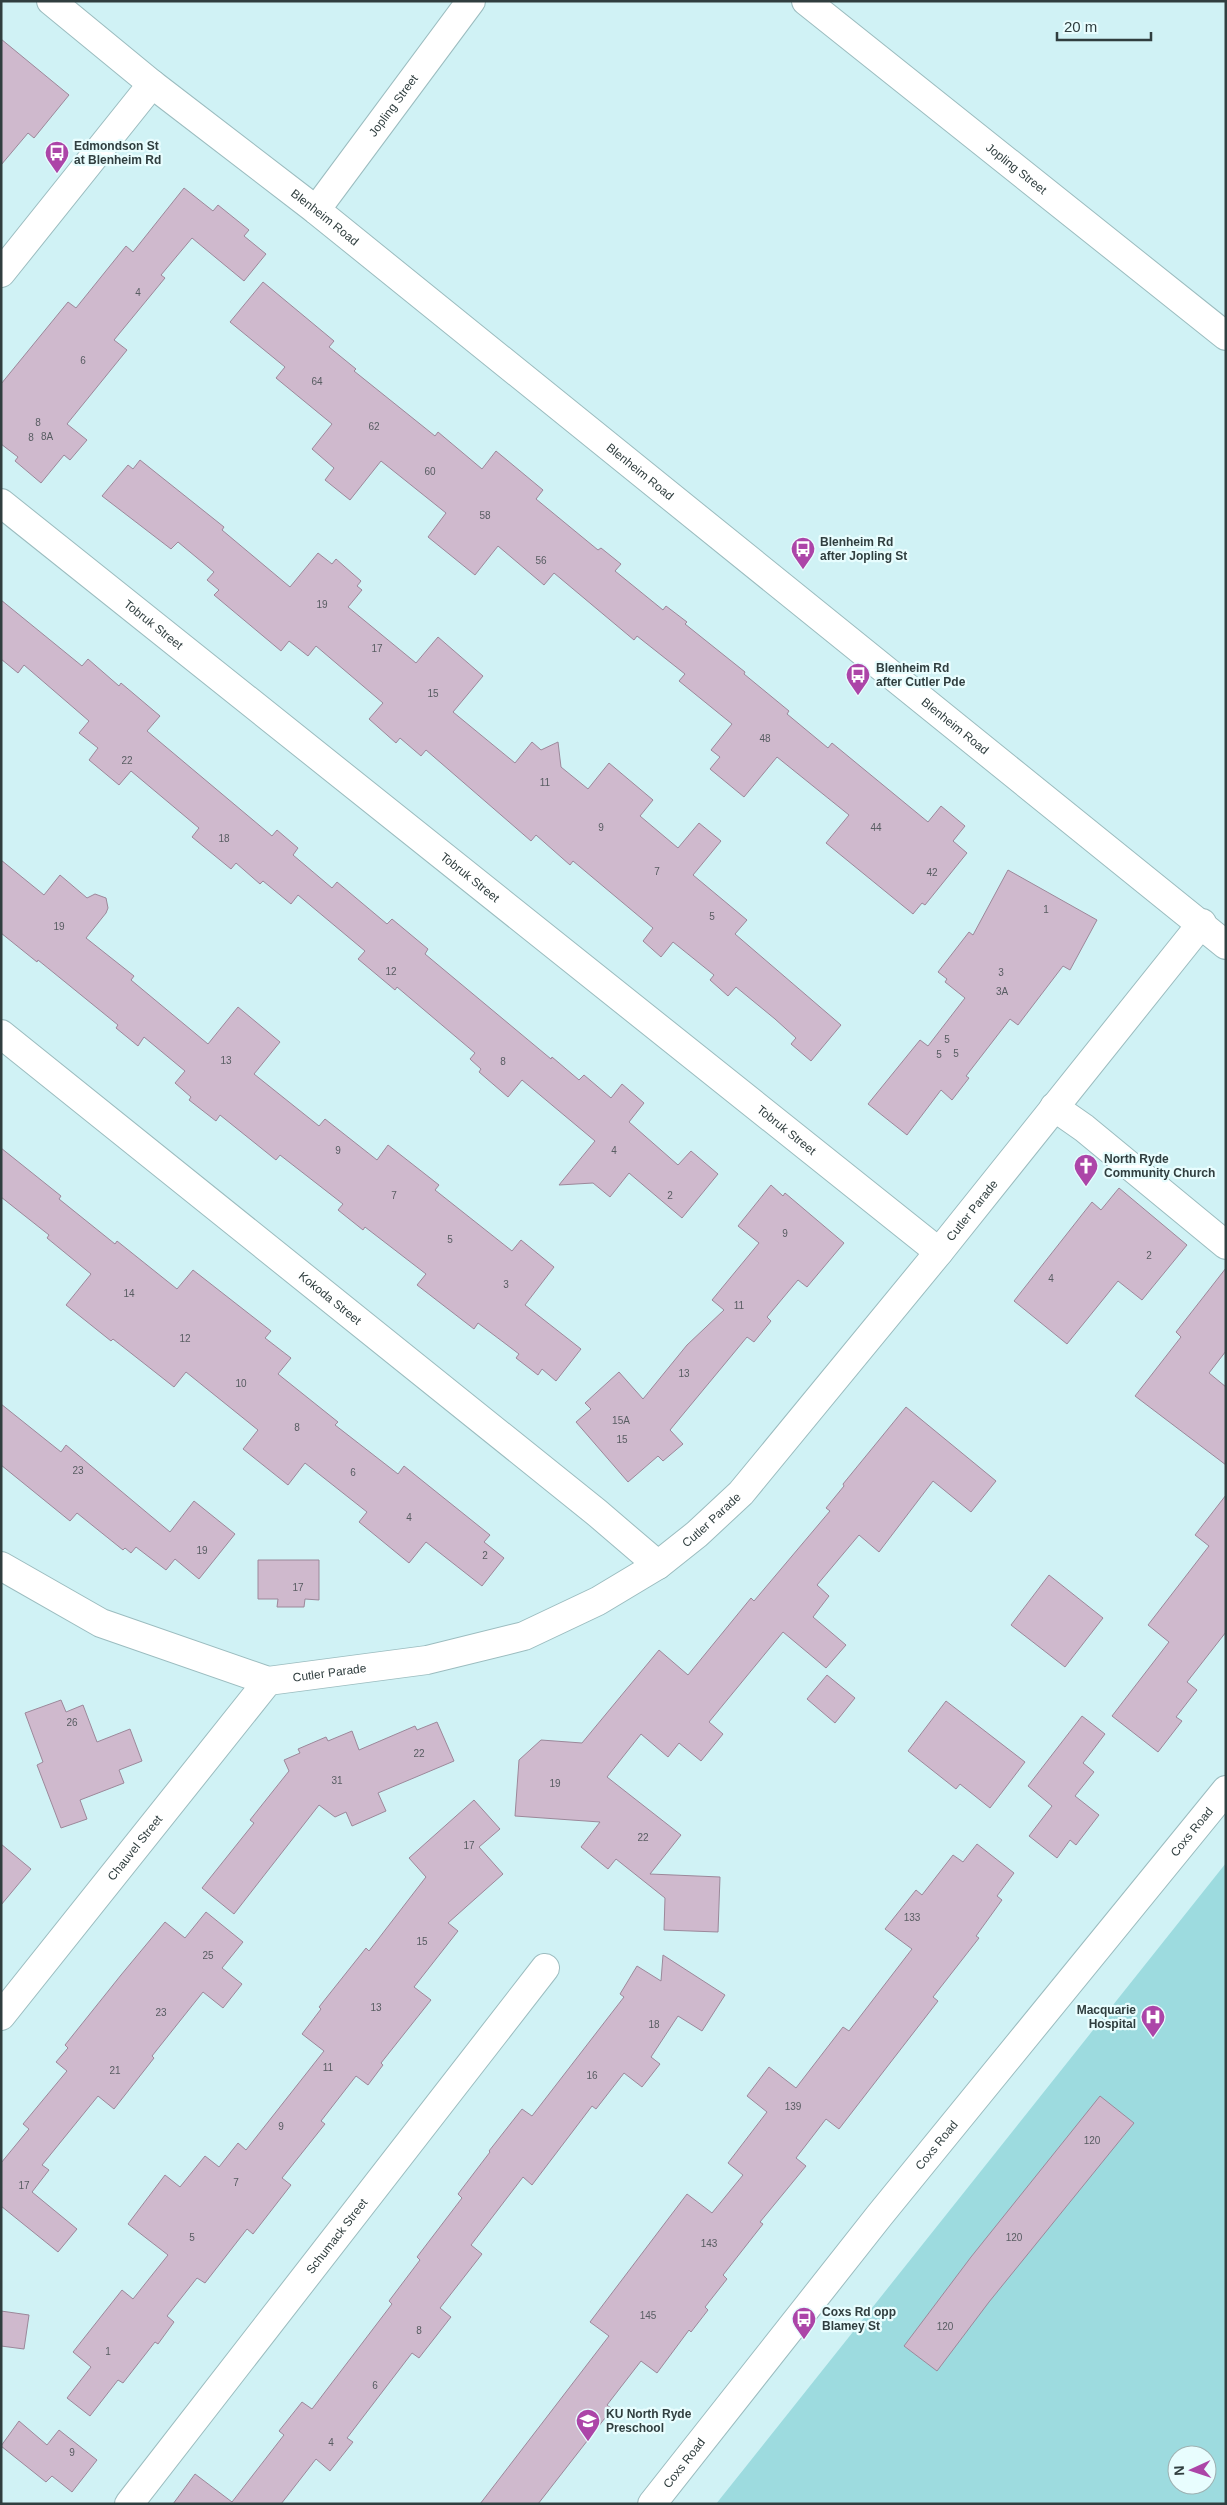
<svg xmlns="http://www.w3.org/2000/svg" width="1227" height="2505" viewBox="0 0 1227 2505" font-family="Arial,sans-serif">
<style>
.green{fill:#9ddbdf;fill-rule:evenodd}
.building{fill:#cfb9cd;stroke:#9c889a}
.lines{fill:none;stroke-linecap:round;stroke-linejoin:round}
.minor-casing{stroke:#9bbcbf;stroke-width:30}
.minor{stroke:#fff;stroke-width:28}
.labels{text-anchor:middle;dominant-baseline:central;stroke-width:4.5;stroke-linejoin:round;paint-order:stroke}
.number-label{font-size:10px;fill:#585d62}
.street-label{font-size:12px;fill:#303e3f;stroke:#e8fdfe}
.poi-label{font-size:12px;font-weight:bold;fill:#303e3f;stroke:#e8fdfe;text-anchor:start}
</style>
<rect width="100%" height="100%" fill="#d0f2f5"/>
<path class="green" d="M1226 1863V2504H716ZM1177 2455H1207V2485H1177Z"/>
<g class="building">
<path d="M1 39 69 95 34 138 28 133 1 165Z"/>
<path d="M184 188 213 211 218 205 249 230 244 236 266 254 244 281 192 238 161 275 165 278 114 340 127 350 67 424 87 440 70 460 64 455 41 483 15 461 18 457 1 444V384L68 302 76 308 126 246 133 252Z"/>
<path d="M263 282 334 341 329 347 356 369 354 371 435 436 438 432 482 469 496 451 543 490 536 499 598 550 601 548 621 564 615 571 663 610 666 606 687 622 685 624 745 672 744 674 789 711 787 714 828 748 832 743 928 822 941 806 965 826 953 841 967 853 925 905 922 903 913 914 826 843 849 815 777 757 744 797 710 769 720 757 711 750 732 724 679 681 685 674 637 636 634 640 554 573 544 585 498 546 475 575 428 537 446 513 381 461 350 500 325 480 334 468 312 449 332 424 276 378 285 367 230 322Z"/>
<path d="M140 460 224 527 222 530 290 587 318 553 332 564 336 559 361 581 357 586 362 590 348 607 416 663 438 637 483 676 453 712 515 763 532 742 541 750 558 742 561 767 588 789 609 763 653 800 640 816 678 848 699 823 721 841 693 875 747 920 735 934 841 1025 811 1061 791 1044 796 1038 775 1019 736 987 728 996 710 980 714 975 673 942 661 957 643 941 653 928 573 861 570 865 536 835 531 841 426 750 421 756 400 738 396 743 369 719 383 703 316 646 308 656 289 641 281 651 214 595 219 590 207 580 214 572 178 542 171 549 102 496 128 465 133 469Z"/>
<path d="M1 600 82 666 88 659 119 686 121 683 160 716 147 731 272 836 277 830 298 848 293 855 332 888 337 882 387 924 392 919 428 949 425 954 551 1059 552 1057 579 1080 584 1075 611 1098 622 1084 644 1103 629 1122 678 1165 691 1151 718 1174 682 1218 629 1173 610 1197 593 1183 559 1185 595 1141 522 1080 508 1097 479 1072 481 1069 470 1059 475 1053 397 987 395 990 358 959 365 951 298 895 291 904 263 881 260 884 236 863 231 869 192 837 199 828 131 771 119 785 89 760 98 748 79 733 89 721 24 665 18 673 1 659Z"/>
<path d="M1 860 44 895 60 875 87 898 95 894 106 898 108 908 106 913 86 938 134 976 131 980 208 1044 238 1007 280 1042 254 1074 319 1126 325 1119 377 1160 388 1145 439 1185 435 1190 512 1251 521 1240 554 1267 525 1305 581 1349 556 1381 542 1369 538 1375 516 1358 519 1354 478 1323 474 1329 417 1285 426 1274 365 1227 363 1230 338 1210 343 1204 280 1155 276 1160 220 1115 216 1121 189 1100 191 1097 175 1083 185 1071 144 1037 138 1046 116 1028 118 1025 38 960 37 962 1 933Z"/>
<path d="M1008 870 1097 920 1070 970 1063 966 1018 1025 1010 1019 966 1076 969 1078 952 1100 941 1090 907 1135 868 1104 920 1040 928 1046 965 998 945 982 947 979 938 972 969 932 973 935Z"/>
<path d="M1 1148 61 1196 59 1199 115 1244 117 1241 177 1289 193 1270 271 1331 265 1338 291 1358 278 1374 338 1422 335 1425 398 1474 404 1466 490 1535 484 1542 504 1558 482 1586 426 1542 409 1563 359 1522 367 1512 305 1463 288 1485 243 1449 258 1430 186 1372 174 1387 113 1339 111 1341 66 1305 91 1274 47 1238 49 1235 1 1197Z"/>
<path d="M771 1185 783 1196 785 1193 844 1243 807 1287 798 1280 767 1317 771 1321 754 1342 747 1337 670 1430 683 1444 663 1461 658 1456 628 1482 576 1422 591 1409 585 1403 619 1372 643 1399 687 1345 724 1310 712 1300 759 1243 738 1226Z"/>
<path d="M1119 1188 1187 1245 1142 1300 1118 1281 1067 1344 1014 1301 1092 1202 1101 1210Z"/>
<path d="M1226 1268V1351L1209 1373 1226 1387V1465L1135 1396 1181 1337 1176 1332Z"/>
<path d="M1 1404 61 1452 66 1445 170 1532 194 1501 235 1534 199 1579 175 1559 166 1570 136 1547 131 1553 125 1548 123 1550 77 1513 70 1521 1 1465Z"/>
<path d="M906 1407 996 1481 971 1512 933 1481 879 1552 859 1535 817 1585 829 1596 813 1617 846 1645 826 1668 783 1632 709 1722 723 1734 701 1761 679 1743 668 1757 641 1734 607 1777 681 1835 650 1874 720 1877 718 1932 664 1930 665 1898 616 1859 608 1869 581 1847 600 1822 515 1816 519 1760 541 1740 582 1743 659 1650 688 1675 751 1598 754 1601 830 1511 826 1508 844 1486 843 1484Z"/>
<path d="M1226 1495V1632L1187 1682 1197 1690 1176 1717 1182 1721 1158 1752 1112 1716 1169 1642 1148 1625 1209 1546 1195 1535Z"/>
<path d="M258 1560H319V1600L305 1599 304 1607H277L278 1599H258Z"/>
<path d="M1049 1575 1103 1618 1065 1667 1011 1625Z"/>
<path d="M827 1675 855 1698 835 1723 807 1699Z"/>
<path d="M61 1700 66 1712 83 1705 97 1742 130 1729 142 1761 119 1770 124 1783 80 1800 87 1819 61 1828 37 1765 43 1762 25 1713Z"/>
<path d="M946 1701 1025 1762 990 1808 960 1784 956 1789 908 1751Z"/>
<path d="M1082 1716 1105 1734 1083 1763 1094 1772 1075 1796 1099 1815 1076 1845 1070 1840 1057 1858 1029 1836 1052 1806 1028 1786Z"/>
<path d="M437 1722 454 1761 378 1793 386 1811 352 1826 346 1812 335 1817 319 1805 234 1914 202 1888 254 1823 250 1820 289 1771 284 1760 300 1753 298 1749 326 1737 328 1741 352 1731 359 1750 415 1726 417 1730Z"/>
<path d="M474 1800 500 1829 479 1847 503 1874 448 1923 458 1931 414 1987 431 2000 381 2063 383 2065 368 2085 356 2076 321 2121 325 2124 282 2178 291 2185 253 2234 247 2229 205 2283 197 2278 167 2316 174 2322 158 2344 155 2342 123 2383 118 2380 90 2416 67 2398 91 2367 73 2352 122 2290 133 2299 168 2255 128 2224 165 2175 180 2187 205 2156 219 2167 238 2143 246 2150 324 2051 302 2034 321 2009 319 2007 366 1948 369 1951 426 1877 409 1858Z"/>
<path d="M1 1844 31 1869 1 1905Z"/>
<path d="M977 1844 1014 1873 997 1896 1002 1900 976 1936 979 1938 933 1997 938 2001 839 2129 826 2119 796 2158 806 2166 760 2222 763 2224 723 2275 727 2279 705 2307 708 2310 691 2332 689 2330 657 2373 641 2361 607 2405 612 2409 538 2504H480L609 2336 590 2322 687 2194 712 2213 743 2175 728 2163 767 2112 747 2096 769 2067 796 2088 843 2027 849 2031 912 1949 885 1929 916 1890 922 1895 953 1855 963 1862Z"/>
<path d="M206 1912 243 1942 222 1968 242 1984 223 2008 203 1992 152 2056 154 2058 114 2109 98 2096 42 2165 49 2170 32 2192 77 2229 58 2252 1 2206V2163L29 2129 23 2124 67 2071 56 2062 68 2048 65 2045 121 1975 165 1922 185 1938Z"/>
<path d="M663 1955 725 1995 702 2031 678 2016 651 2057 660 2064 642 2087 624 2073 596 2109 592 2106 532 2185 523 2177 471 2245 482 2254 440 2308 451 2317 419 2358 412 2353 347 2438 353 2442 330 2471 316 2459 281 2504H173L195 2474 232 2502 284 2435 279 2431 302 2402 312 2409 392 2304 389 2301 420 2260 417 2257 462 2198 458 2194 490 2152 489 2151 522 2109 532 2116 624 1997 620 1994 637 1966 661 1981Z"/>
<path d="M1100 2096 1134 2123 989 2302 937 2371 904 2346 971 2257Z"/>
<path d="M1 2311 29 2315 24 2349 1 2346Z"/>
<path d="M19 2421 47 2445 59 2430 97 2460 72 2492 52 2476 46 2482 1 2446Z"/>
</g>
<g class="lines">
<defs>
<g id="minor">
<path id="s1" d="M51 1 152 84 316 210 1226 945"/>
<path id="s2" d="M806 1 1226 336"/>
<path id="s3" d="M316 210 471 1"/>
<path d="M1 273 152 84"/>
<path id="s4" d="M1 503 939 1252"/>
<path id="s5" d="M1 1034 596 1512 658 1565"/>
<path d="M1054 1107 1084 1128 1226 1245"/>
<path id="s6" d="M1 1566 101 1623 268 1681 427 1660 524 1636 598 1601 658 1565 697 1534 741 1493 939 1252 1202 923"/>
<path id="s7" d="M1 2016 268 1681"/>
<path id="s8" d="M129 2504 545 1968"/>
<path id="s9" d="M652 2504 879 2216 1226 1790"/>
</g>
</defs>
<use href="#minor" class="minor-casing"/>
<use href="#minor" class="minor"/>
</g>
<defs>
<symbol id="bus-pin" viewBox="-11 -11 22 30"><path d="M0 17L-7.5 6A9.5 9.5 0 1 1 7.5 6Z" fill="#ac45a8" stroke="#e8fdfe"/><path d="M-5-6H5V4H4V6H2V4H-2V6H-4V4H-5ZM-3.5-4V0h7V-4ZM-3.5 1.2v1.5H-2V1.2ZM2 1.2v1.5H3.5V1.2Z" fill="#fff"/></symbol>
<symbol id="church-pin" viewBox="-11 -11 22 30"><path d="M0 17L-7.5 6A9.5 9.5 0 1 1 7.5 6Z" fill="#ac45a8" stroke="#e8fdfe"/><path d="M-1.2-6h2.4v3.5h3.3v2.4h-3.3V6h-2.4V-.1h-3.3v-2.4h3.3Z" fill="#fff"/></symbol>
<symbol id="hospital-pin" viewBox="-11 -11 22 30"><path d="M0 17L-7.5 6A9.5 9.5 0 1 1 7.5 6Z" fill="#ac45a8" stroke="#e8fdfe"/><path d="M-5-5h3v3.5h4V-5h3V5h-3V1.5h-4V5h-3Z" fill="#fff"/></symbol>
<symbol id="school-pin" viewBox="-11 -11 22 30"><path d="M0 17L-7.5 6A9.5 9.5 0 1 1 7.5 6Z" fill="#ac45a8" stroke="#e8fdfe"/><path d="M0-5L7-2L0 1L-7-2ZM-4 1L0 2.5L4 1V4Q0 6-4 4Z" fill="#fff"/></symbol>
</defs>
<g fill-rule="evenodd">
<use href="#bus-pin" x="43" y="139" width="28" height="38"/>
<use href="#bus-pin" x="789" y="535" width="28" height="38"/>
<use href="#bus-pin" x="844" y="661" width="28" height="38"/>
<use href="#church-pin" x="1072" y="1152" width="28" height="38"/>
<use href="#hospital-pin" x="1139" y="2003" width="28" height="38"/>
<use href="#bus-pin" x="790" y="2305" width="28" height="38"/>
<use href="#school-pin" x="574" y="2407" width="28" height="38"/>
</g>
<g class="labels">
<g class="number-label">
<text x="138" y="292">4</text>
<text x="83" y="360">6</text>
<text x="317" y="381">64</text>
<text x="38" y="422">8</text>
<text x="374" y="426">62</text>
<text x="47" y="436">8A</text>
<text x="31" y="437">8</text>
<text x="430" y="471">60</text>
<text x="485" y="515">58</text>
<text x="541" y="560">56</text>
<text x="322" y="604">19</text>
<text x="377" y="648">17</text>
<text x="433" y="693">15</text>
<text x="765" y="738">48</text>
<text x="127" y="760">22</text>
<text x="545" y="782">11</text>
<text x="601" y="827">9</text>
<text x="876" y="827">44</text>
<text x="224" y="838">18</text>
<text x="657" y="871">7</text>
<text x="932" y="872">42</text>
<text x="1046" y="909">1</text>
<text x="712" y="916">5</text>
<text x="59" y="926">19</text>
<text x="391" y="971">12</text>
<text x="1001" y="972">3</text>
<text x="1002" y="991">3A</text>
<text x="947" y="1039">5</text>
<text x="956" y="1053">5</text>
<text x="939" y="1054">5</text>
<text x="226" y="1060">13</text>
<text x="503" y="1061">8</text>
<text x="338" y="1150">9</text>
<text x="614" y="1150">4</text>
<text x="394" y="1195">7</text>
<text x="670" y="1195">2</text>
<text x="785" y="1233">9</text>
<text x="450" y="1239">5</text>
<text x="1149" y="1255">2</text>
<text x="1051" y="1278">4</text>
<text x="506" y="1284">3</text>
<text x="129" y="1293">14</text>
<text x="739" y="1305">11</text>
<text x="185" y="1338">12</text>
<text x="684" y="1373">13</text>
<text x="241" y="1383">10</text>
<text x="621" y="1420">15A</text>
<text x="297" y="1427">8</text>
<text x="622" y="1439">15</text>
<text x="78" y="1470">23</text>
<text x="353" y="1472">6</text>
<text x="409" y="1517">4</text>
<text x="202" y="1550">19</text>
<text x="485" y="1555">2</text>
<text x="298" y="1587">17</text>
<text x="72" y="1722">26</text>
<text x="419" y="1753">22</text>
<text x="337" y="1780">31</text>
<text x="555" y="1783">19</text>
<text x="643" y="1837">22</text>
<text x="469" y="1845">17</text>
<text x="912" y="1917">133</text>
<text x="422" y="1941">15</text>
<text x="208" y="1955">25</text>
<text x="376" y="2007">13</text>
<text x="161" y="2012">23</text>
<text x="654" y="2024">18</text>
<text x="328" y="2067">11</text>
<text x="115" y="2070">21</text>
<text x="592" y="2075">16</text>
<text x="793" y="2106">139</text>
<text x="281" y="2126">9</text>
<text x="1092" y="2140">120</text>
<text x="236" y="2182">7</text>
<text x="24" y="2185">17</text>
<text x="192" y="2237">5</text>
<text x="1014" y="2237">120</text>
<text x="709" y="2243">143</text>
<text x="648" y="2315">145</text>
<text x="945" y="2326">120</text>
<text x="419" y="2330">8</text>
<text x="108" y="2351">1</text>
<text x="375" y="2385">6</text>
<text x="331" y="2442">4</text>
<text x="72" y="2452">9</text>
</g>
<g class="street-label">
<text stroke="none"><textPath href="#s3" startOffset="130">Jopling Street</textPath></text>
<text stroke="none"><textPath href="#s2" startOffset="269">Jopling Street</textPath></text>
<text stroke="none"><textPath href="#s1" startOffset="349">Blenheim Road</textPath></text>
<text stroke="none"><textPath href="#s1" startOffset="754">Blenheim Road</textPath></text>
<text stroke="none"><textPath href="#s4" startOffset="195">Tobruk Street</textPath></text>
<text stroke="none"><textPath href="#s1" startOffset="1159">Blenheim Road</textPath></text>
<text stroke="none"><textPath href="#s4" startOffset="600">Tobruk Street</textPath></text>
<text stroke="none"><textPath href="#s4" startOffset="1005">Tobruk Street</textPath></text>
<text stroke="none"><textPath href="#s6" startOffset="1179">Cutler Parade</textPath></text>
<text stroke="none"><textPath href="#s5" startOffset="422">Kokoda Street</textPath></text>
<text stroke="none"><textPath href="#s6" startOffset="774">Cutler Parade</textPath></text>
<text stroke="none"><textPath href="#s6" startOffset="354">Cutler Parade</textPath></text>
<text stroke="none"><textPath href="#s9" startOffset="862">Coxs Road</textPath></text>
<text stroke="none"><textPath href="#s7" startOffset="215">Chauvel Street</textPath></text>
<text stroke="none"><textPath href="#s9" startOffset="458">Coxs Road</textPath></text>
<text stroke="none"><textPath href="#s8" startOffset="339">Schumack Street</textPath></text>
<text stroke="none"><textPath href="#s9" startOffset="52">Coxs Road</textPath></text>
</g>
<g class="poi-label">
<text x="74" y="146">Edmondson St<tspan x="74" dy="14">at Blenheim Rd</tspan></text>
<text x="820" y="542">Blenheim Rd<tspan x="820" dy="14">after Jopling St</tspan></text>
<text x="876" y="668">Blenheim Rd<tspan x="876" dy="14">after Cutler Pde</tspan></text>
<text x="1104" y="1159">North Ryde<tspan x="1104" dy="14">Community Church</tspan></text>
<text x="1136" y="2010" text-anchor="end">Macquarie<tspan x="1136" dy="14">Hospital</tspan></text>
<text x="822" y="2312">Coxs Rd opp<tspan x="822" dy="14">Blamey St</tspan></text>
<text x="606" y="2414">KU North Ryde<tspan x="606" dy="14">Preschool</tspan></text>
</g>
</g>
<rect width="1227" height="2505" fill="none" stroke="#303e3f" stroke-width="5"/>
<g transform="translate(1192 2470) rotate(267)"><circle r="24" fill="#e8fdfe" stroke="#9eb1b2"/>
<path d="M0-4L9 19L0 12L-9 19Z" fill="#ac45a8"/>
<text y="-8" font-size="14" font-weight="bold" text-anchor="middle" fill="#303e3f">N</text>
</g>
<path d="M1057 32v8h94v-8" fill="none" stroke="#303e3f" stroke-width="2.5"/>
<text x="1064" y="32" font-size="15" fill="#303e3f" stroke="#e8fdfe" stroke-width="4" paint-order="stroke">20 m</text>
</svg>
